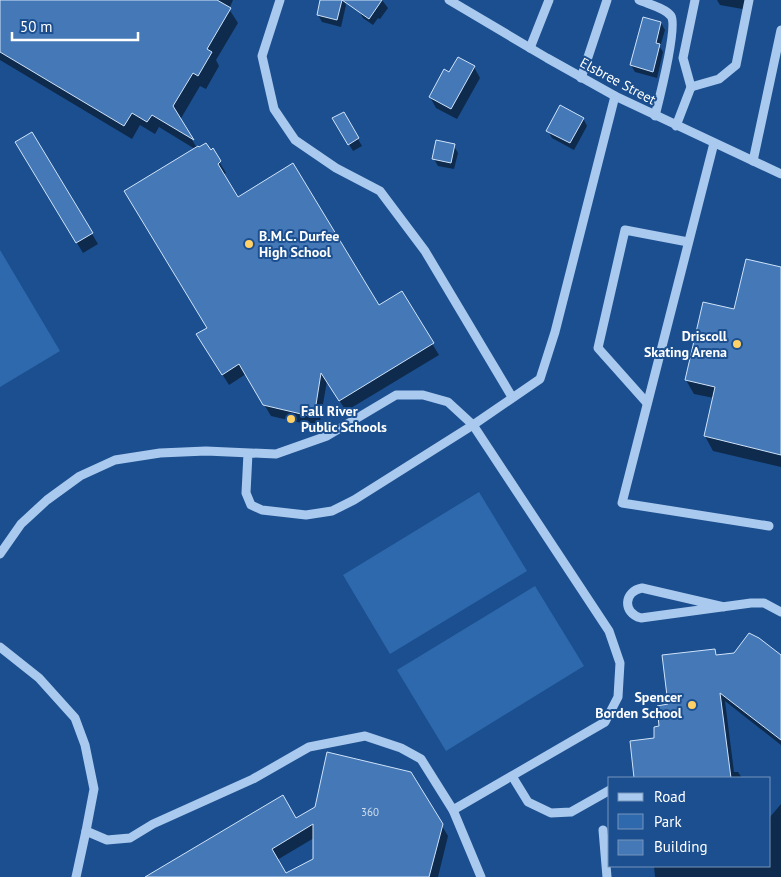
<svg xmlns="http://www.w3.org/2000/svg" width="781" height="877" viewBox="0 0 781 877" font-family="'PT Sans',sans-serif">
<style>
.green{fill:#2e69ad}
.shadow{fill:#0007;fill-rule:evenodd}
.building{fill:#4478b7;stroke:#cfe3fa;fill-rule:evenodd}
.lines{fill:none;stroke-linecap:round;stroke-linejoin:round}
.minor{stroke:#a9c9ee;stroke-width:9}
.poi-dot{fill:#ffd166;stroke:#1b4f8f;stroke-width:2}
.labels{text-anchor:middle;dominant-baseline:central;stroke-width:4;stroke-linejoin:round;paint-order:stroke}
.number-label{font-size:11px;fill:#d0dded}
.street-label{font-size:14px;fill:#fff;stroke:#1b4f8f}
.poi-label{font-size:14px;font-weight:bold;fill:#fff;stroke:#1b4f8f;text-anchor:start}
</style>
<rect width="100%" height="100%" fill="#1b4f8f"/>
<g class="green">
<path d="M0 250 60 351 0 387Z"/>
<path d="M479 492 527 571 390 654 343 575Z"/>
<path d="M535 586 584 666 446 751 397 670Z"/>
</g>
<g class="shadow">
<path d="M0 0H233L229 9 238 23 216 60 219 66 206 89 200 86 180 120 197 148 210 152 212 150 226 173 223 175 237 199 379 307 401 293 439 355 346 411 327 381 319 427 271 416 246 374 229 385 204 345 209 328 195 149 159 127 155 134 140 125 132 139 0 60Z"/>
<path d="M322 0H343L346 5 341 27 322 22 318 15Z"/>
<path d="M366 0H382L388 8 380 19 378 18 373 25 363 18 359 11Z"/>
<path d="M717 0H751L748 10 720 5Z"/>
<path d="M661 23 665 30 660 47 663 52 657 78 635 72 631 65Z"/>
<path d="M474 67 480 78 457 119 436 108 430 97 450 74Z"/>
<path d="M343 113 362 146 353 151 334 119Z"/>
<path d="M583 118 587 126 574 150 552 138 548 131Z"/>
<path d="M32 134 98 244 83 253 17 143Z"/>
<path d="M454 146 458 153 454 169 438 166 434 159Z"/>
<path d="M781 268V467L713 451 705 436 714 398 694 394 686 380 734 311Z"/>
<path d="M714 651 717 656 781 657V745L725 701 734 772H738L742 778H636L632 742 655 740 669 705Z"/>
<path d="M410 773 448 836 438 877H147ZM314 838V860L286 875 277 860Z"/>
<path d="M781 804V877H655L654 866H770V817Z"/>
</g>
<g class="building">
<path d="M0 0H217L231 8 207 49 212 52 198 76 193 73 173 106 194 140 152 115 147 122 132 113 124 126 0 52Z"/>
<path d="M320 0H382L369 19 342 0 337 20 317 15Z"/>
<path d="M643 17 661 22 656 43 660 44 653 72 630 65Z"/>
<path d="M458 57 475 66 451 109 429 97 444 69 449 72Z"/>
<path d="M560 105 584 118 570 143 546 131Z"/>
<path d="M344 112 359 138 348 145 332 118Z"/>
<path d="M32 132 93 233 76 243 15 142Z"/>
<path d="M436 140 455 144 451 163 432 159Z"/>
<path d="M206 143 211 150 213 148 221 161 218 164 238 197 293 163 379 305 402 291 434 343 339 401 321 373 314 417 263 405 239 364 222 375 196 334 207 328 124 191 198 146 199 147Z"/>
<path d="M746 259 781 267V455L704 436 715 387 685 380 703 302 734 309Z"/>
<path d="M749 633 759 638 781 655V740L720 693 731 778H634L630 741 654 738V727L659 726 657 706 668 704 662 655 715 649 716 655 734 653Z"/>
<path d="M327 752 411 772 443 824 429 877H145L283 795 296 818 315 807ZM313 824V859L286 873 272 849Z"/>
</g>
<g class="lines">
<g class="minor">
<path d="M280 0 262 56 274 109 295 140 336 168 380 191 425 251 512 397"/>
<path d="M449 0 547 58 615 96 781 174"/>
<path d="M639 0C648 4 665 8 671 16 678 26 659 100 655 116"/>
<path d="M530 48 549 0"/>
<path d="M581 78 607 0"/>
<path d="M691 87 719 79 736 65 749 0"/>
<path d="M676 126 691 87 683 58 695 0"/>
<path d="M714 143 622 503 769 526"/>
<path d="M753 161 781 30"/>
<path d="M647 403 598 348 625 230 688 242"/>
<path d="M0 554 21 524 47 500 80 476 115 460 160 453 206 451 276 454 327 436 396 395H423L448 402 473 425 354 500 332 511 306 515 262 510 251 505 246 493 248 453"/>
<path d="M724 607 642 588C624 591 622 613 641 618L751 603H764L781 612"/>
<path d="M0 647 39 678 75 718 85 745 94 789 86 831 107 840 130 838 153 824 253 779 309 747 365 736 401 748 421 759 453 810 605 722 618 697 620 663 609 631 473 425 540 379 555 332 615 96"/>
<path d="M512 776 528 802 551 813 571 812 610 790"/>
<path d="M453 810 481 877"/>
<path d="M603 830 607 877"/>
<path d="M76 877 86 831"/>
</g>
</g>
<g class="poi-dot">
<circle cx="249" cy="244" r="5"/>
<circle cx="737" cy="344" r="5"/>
<circle cx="291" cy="419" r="5"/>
<circle cx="692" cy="705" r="5"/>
</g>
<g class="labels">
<g class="number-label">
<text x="370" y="812">360</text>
</g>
<g class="street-label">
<text transform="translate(618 81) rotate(28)">Elsbree Street</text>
</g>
<g class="poi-label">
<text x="259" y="236">B.M.C. Durfee<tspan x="259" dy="16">High School</tspan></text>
<text x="727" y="336" text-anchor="end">Driscoll<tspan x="727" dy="16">Skating Arena</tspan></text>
<text x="301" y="411">Fall River<tspan x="301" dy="16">Public Schools</tspan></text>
<text x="682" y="697" text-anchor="end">Spencer<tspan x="682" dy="16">Borden School</tspan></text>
</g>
</g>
<rect x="608" y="777" width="162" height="90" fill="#1b4f8f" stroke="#7695bc"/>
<rect x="618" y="793" width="25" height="8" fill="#a9c9ee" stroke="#7695bc"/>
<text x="654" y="802" font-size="15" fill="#ffffff">Road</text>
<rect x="618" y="814" width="25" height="15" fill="#2e69ad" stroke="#7695bc"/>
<text x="654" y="827" font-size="15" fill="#ffffff">Park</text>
<rect x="618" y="840" width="25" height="15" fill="#4478b7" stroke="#7695bc"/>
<text x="654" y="852" font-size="15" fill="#ffffff">Building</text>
<path d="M12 32v8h126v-8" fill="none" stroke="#ffffff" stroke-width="2.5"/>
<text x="20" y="32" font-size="15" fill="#ffffff" stroke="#1b4f8f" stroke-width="4" paint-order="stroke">50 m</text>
</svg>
